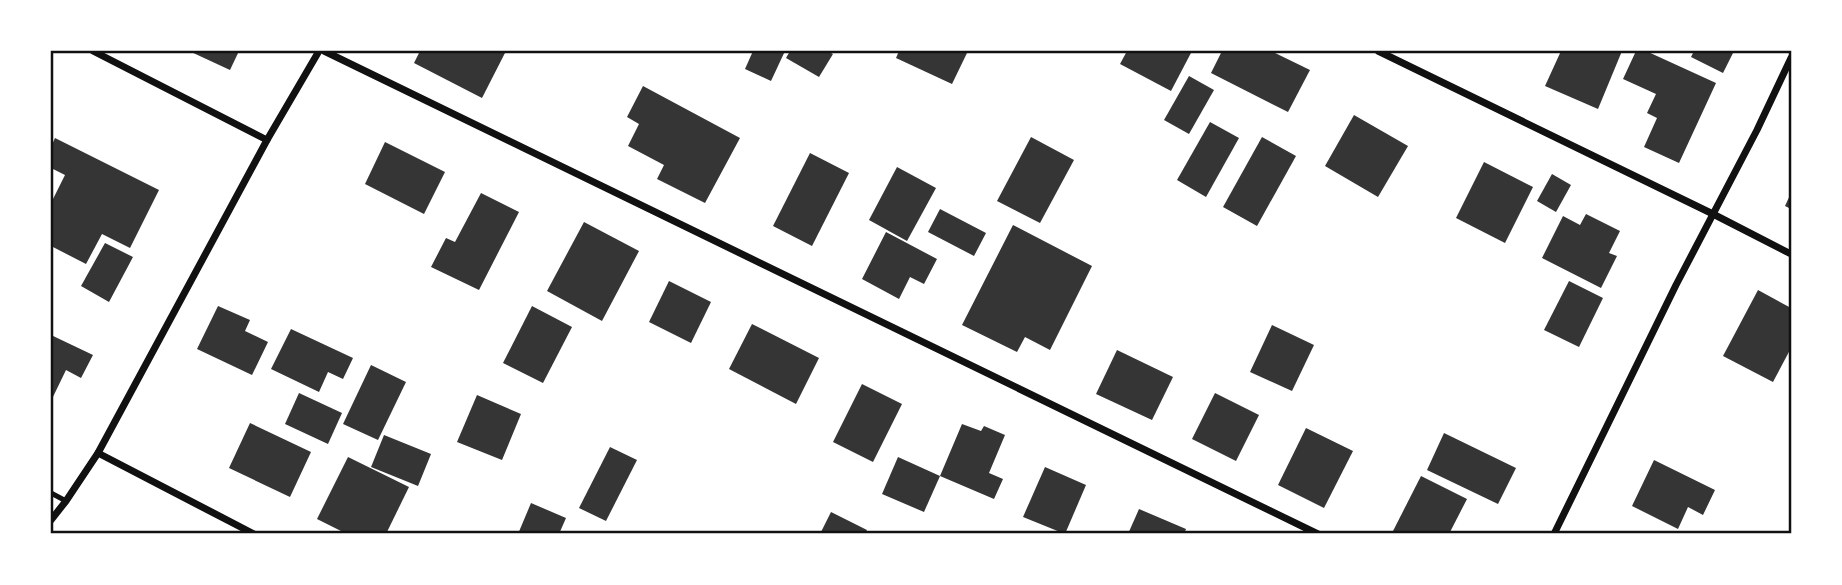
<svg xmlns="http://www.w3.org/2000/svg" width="1842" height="585" viewBox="0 0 1842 585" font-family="'Noto Sans',sans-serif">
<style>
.building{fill:#353535}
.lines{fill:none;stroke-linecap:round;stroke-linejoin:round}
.service{stroke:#111;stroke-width:5}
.minor{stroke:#111;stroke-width:7}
.neatline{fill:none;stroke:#111;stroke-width:2.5}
</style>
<rect width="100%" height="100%" fill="#fff"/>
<g class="building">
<path d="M189 51H239L230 70Z"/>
<path d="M420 51H506L482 98 414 63Z"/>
<path d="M753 51H785L771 81 745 69Z"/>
<path d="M790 51H827L833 54 819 77 786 58Z"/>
<path d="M899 51H961L967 53 952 84 896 58Z"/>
<path d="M1127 51H1192L1171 91 1120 64Z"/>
<path d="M1222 51H1271L1310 70 1288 112 1211 73Z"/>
<path d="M1561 51H1622L1598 109 1545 86Z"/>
<path d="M1636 51H1646L1716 83 1679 163 1644 147 1657 118 1647 113 1656 94 1623 79Z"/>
<path d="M1694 51H1734L1723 73 1691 57Z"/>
<path d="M1189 76 1214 90 1189 134 1164 120Z"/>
<path d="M643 86 740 138 705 203 657 179 664 165 628 146 639 124 627 117Z"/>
<path d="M1354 115 1408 146 1378 197 1325 166Z"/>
<path d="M1210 122 1239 138 1206 197 1177 180Z"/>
<path d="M1031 137 1074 160 1040 223 997 201Z"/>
<path d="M1262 137 1296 156 1257 226 1223 207Z"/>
<path d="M55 138 159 190 130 248 102 234 86 264 51 246V203L65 175 51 168V147Z"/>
<path d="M385 142 445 172 424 214 365 184Z"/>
<path d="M810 153 849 173 812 246 773 226Z"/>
<path d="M1484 162 1533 187 1505 243 1456 218Z"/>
<path d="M897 167 936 188 907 241 869 220Z"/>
<path d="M1552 174 1571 185 1556 212 1537 201Z"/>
<path d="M481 193 519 212 479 290 431 267 446 238 455 242Z"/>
<path d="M1791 193V209L1785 206Z"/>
<path d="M940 209 986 233 974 256 928 232Z"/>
<path d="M1586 214 1620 231 1609 253 1617 256 1601 288 1542 258 1563 216 1580 225Z"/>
<path d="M584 222 639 251 602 321 547 291Z"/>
<path d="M1013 225 1092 266 1050 350 1025 337 1017 352 962 325Z"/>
<path d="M886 232 937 259 924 284 910 277 899 299 862 279Z"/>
<path d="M105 243 133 257 109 302 81 286Z"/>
<path d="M669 281 711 302 691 343 649 322Z"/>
<path d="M1569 281 1603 298 1579 347 1544 330Z"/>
<path d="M1758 290 1791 308V348L1773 382 1723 356Z"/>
<path d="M218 306 250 320 245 331 268 342 252 375 197 349Z"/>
<path d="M532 306 572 327 543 383 503 363Z"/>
<path d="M752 324 819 358 796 404 729 369Z"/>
<path d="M1272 325 1314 345 1292 391 1250 372Z"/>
<path d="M291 329 353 358 343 379 328 372 319 392 271 369Z"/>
<path d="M51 335 93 355 81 378 66 370 51 401Z"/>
<path d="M1117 350 1173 377 1152 420 1096 394Z"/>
<path d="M371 365 406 382 378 440 343 424Z"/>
<path d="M862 384 902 404 873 462 833 442Z"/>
<path d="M299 393 342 413 328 444 285 424Z"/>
<path d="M1215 393 1259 415 1236 461 1192 439Z"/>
<path d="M477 395 521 414 502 460 457 442Z"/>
<path d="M250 423 311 452 290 497 229 468Z"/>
<path d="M962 424 981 431 984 426 1005 435 989 473 1003 479 994 499 940 476Z"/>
<path d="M1306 428 1353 451 1324 508 1278 485Z"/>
<path d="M1444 433 1516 468 1498 504 1427 470Z"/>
<path d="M384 435 431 454 418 486 371 467Z"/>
<path d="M610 447 637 460 606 521 579 508Z"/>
<path d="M348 457 409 487 386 534H347L317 519Z"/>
<path d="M898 457 940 476 924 512 882 494Z"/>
<path d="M1654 460 1715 490 1703 515 1688 507 1678 529 1632 506Z"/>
<path d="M1045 467 1086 485 1065 534 1023 517Z"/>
<path d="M1421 476 1467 499 1449 534 1392 533Z"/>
<path d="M531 503 566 518 559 534H518Z"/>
<path d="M1139 509 1186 529 1184 534H1128Z"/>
<path d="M831 512 867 530 865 534H820Z"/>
</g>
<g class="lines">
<path class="service" d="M51 493 66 501"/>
<g class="minor">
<path d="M93 51 267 140"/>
<path d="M324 51 1318 534"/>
<path d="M1378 51 1713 214 1791 254"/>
<path d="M98 453 254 534"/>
<path d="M51 520 66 501 98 453 267 140 319 51"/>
<path d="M1554 534 1676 285 1757 130 1791 58"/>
</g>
</g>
<rect width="1842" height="585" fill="none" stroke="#ffffff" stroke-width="105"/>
<rect x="52" y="52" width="1738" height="480" class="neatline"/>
</svg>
